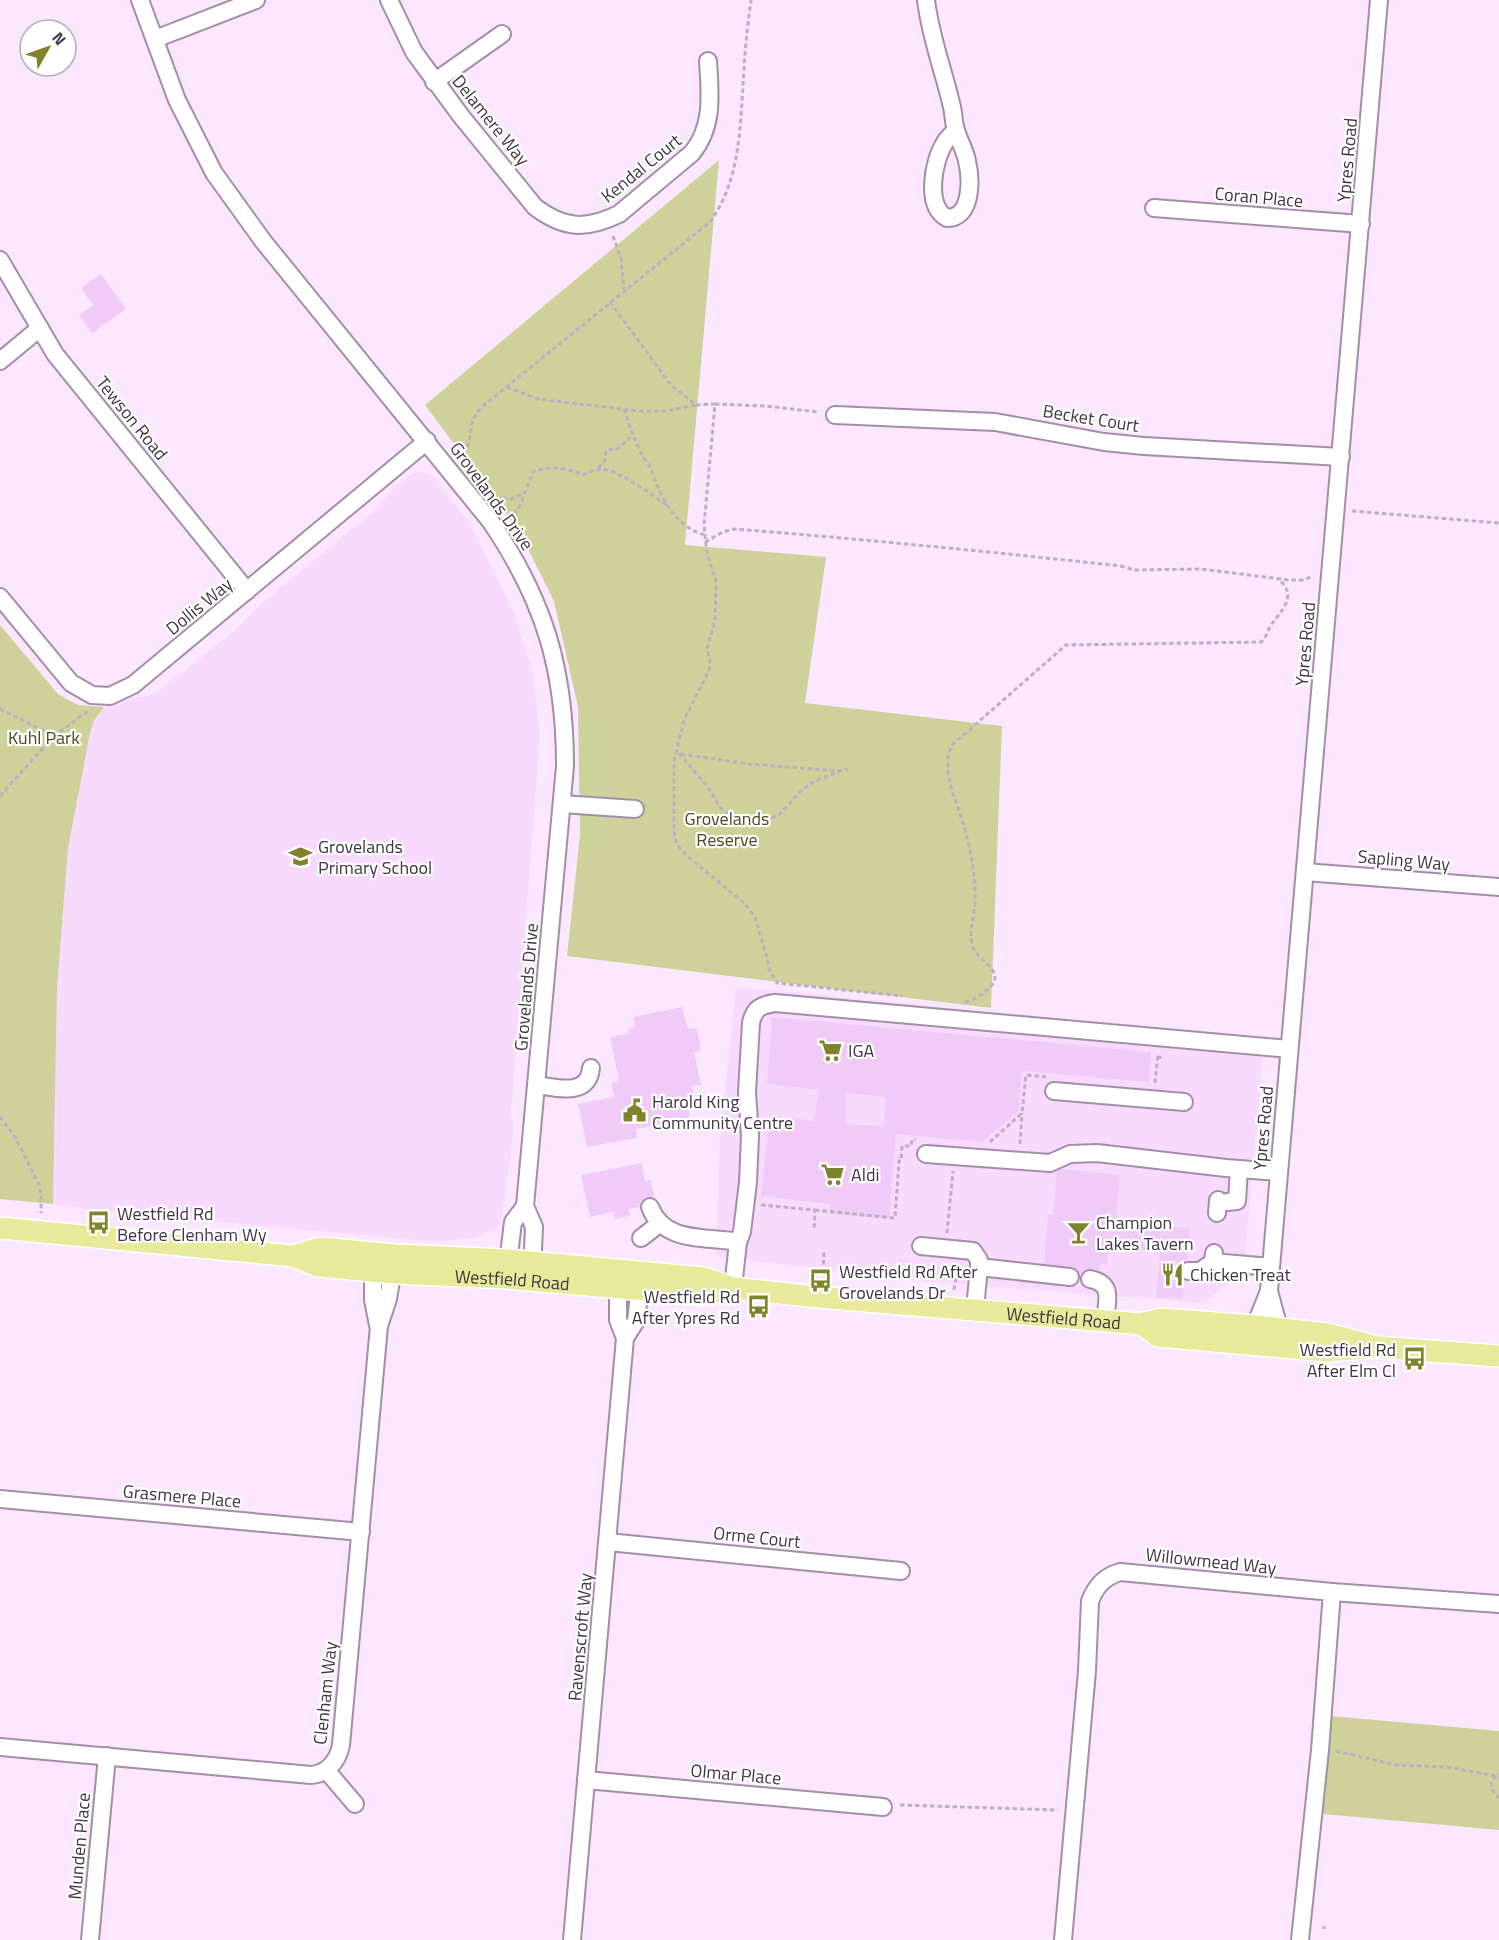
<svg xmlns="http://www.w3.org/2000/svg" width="1499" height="1940" viewBox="0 0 1499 1940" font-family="'Titillium Web',sans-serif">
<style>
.built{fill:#f8dafe}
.green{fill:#ced199}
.building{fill:#f1cbf8;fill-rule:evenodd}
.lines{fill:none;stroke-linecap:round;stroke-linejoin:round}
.minor-casing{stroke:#a48da9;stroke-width:20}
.major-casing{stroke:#fff;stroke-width:24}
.path{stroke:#bfaec2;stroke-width:3;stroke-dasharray:4.5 3;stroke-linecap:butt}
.minor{stroke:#fff;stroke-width:16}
.major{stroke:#e8e99b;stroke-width:21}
.labels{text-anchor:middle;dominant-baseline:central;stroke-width:4.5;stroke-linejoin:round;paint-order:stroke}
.street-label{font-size:18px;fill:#3f3541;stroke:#fff}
.park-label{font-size:18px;fill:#4a4b22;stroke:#fff}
.poi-label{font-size:18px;fill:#3f3541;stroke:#fff;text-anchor:start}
</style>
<rect width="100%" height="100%" fill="#fbe7ff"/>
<g class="built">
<path d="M420 472 428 473 433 477 470 523 513 611 532 670 540 735 511 1113 513 1126 511 1157 500 1225 490 1232 477 1237 446 1241 415 1240 93 1210 53 1204 57 988 68 848 82 769 94 720 104 707 116 705 137 697H144L161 689 232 633 260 605 380 506 388 493 412 474Z"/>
<path d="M736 987 1264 1039 1244 1270 1204 1303 881 1278 862 1271 792 1266 716 1256 720 1141Z"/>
</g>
<g class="green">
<path d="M719 160 685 545 826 557 805 703 1002 726 991 1008 567 956 580 835 578 707 554 601 519 531 425 405Z"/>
<path d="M0 625 58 694 78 705 104 707 94 720 90 733 68 848 57 988 53 1204 0 1199Z"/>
<path d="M1331 1716 1499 1731V1830L1323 1814Z"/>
</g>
<g class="building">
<path d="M101 274 126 309 92 333 79 315 93 305 81 288Z"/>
<path d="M682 1007 688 1029 697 1028 701 1051 694 1052 701 1085 692 1086 693 1093 686 1094 690 1118 636 1129 637 1138 587 1147 578 1104 614 1097 611 1083 619 1081 610 1037 629 1033 628 1029 635 1027 633 1017Z"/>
<path d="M772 1017 1151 1052 1149 1082 1022 1071 1019 1111 982 1142 896 1134 889 1219 830 1214V1204L761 1196 770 1115 814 1121 819 1090 767 1084ZM846 1093 886 1097 884 1126 846 1124Z"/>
<path d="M642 1163 645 1181 651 1180 654 1197 645 1198 641 1201 640 1207 628 1209 630 1216 615 1219 613 1212 590 1217 581 1175Z"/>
<path d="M1061 1169 1120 1175 1116 1223 1190 1228 1187 1261 1179 1265 1178 1270 1179 1277 1185 1281 1183 1299 1156 1297 1160 1252 1109 1246 1107 1265 1100 1264 1099 1271 1087 1269 1080 1276 1077 1269 1072 1267 1044 1264 1048 1215H1053L1057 1171Z"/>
</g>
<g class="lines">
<defs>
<g id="minor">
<path d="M140 0 177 100 214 173 263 241 491 522C545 602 565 670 565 766L525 1206 534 1227 532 1273"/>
<path d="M389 0 414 52 461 116 535 207C564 229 586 230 619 214L692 153C714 126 710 94 708 61"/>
<path d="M926 0C930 35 943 69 951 103 954 112 953 122 956 130 959 141 965 150 967 161 971 178 973 218 947 218 925 206 933 162 944 144 946 139 952 134 956 130"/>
<path d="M155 39 256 0"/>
<path d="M434 82 502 34"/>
<path d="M1154 208 1361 224"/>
<path d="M0 260 55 354 247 591"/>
<path d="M0 361 40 328"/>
<path d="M835 415 995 422 1104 442 1144 446 1341 457"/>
<path d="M0 597 71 683 92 695 110 696 133 685 427 441"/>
<path d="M562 804 635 809"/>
<path d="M1305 872 1499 887"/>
<path d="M537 1085C557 1088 588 1097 591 1068"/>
<path d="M1054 1091 1184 1102"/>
<path d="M926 1154 1050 1163 1070 1154 1097 1153 1226 1168 1279 1172"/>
<path d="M1227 1202 1237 1201 1239 1169"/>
<path d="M650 1207C664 1244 707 1236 738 1242"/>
<path d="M1217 1213 1218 1200"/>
<path d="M641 1238 659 1224"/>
<path d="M921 1246 973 1251 979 1260V1267L1070 1277"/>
<path d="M1214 1253 1213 1262 1271 1267"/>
<path d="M373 1261V1300L378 1325"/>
<path d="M507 1271 513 1222 525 1206"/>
<path d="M1188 1271H1200L1213 1262"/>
<path d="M618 1278V1320L625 1338"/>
<path d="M1090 1279C1114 1284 1107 1300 1105 1320"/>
<path d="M733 1288 738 1242 742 1232 748 1182 750 1136 747 1092 751 1023C754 1008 761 1005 775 1003L1289 1049"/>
<path d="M1269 1291 1279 1328 1278 1340"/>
<path d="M975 1309 979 1267"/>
<path d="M1254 1335 1255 1326 1269 1291 1379 0"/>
<path d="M0 1499 361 1532"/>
<path d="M608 1542 901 1571"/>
<path d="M1332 1592 1499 1604"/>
<path d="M0 1747 311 1775C327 1774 338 1761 341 1745L379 1326 388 1299 394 1262"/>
<path d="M326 1770 355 1804"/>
<path d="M586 1780 883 1807"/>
<path d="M90 1940 107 1756"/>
<path d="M572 1940 625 1338 636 1321 641 1277"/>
<path d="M1063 1940 1087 1671 1090 1601C1096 1586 1104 1577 1120 1572L1332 1592 1320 1750 1300 1940"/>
</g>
<g id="major">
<path id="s1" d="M0 1228 293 1256 318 1266 393 1273 507 1278 703 1295 733 1288"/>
<path id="s2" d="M293 1256 320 1248 395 1255 508 1260 704 1278 733 1288 817 1297 1141 1324 1161 1319 1255 1326 1328 1334 1377 1347"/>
<path d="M1141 1324 1158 1336 1327 1351 1377 1347 1499 1356"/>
</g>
</defs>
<use href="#minor" class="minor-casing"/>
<use href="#major" class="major-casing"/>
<g class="path">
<path d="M613 236 621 259 624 290"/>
<path d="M610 302 671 385 696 405 715 404 704 525 707 554 716 581 715 620 707 649 710 660 709 671 684 720 674 762V830L676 843 686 855 744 903 755 917 766 954 769 969 777 983 902 996"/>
<path d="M507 387 538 399 639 411H665L696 405"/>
<path d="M715 404 765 406 818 412"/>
<path d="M624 409C629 424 634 439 641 453 643 459 649 463 651 469 660 496 675 527 705 535"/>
<path d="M461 461C464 453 469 445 470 437 472 420 471 419 483 406L710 222C742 178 740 122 744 70 745 46 748 23 751 0"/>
<path d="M598 468 605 461 606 452 611 449 616 450 633 435"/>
<path d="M496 501 504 498 510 500 523 493"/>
<path d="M1352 511 1499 523"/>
<path d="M506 516 516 511 520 506 533 472C549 465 567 468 583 475 589 472 595 469 601 469 618 469 653 496 668 506"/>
<path d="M705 542 723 532 734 529C863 539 992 552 1121 566L1134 570 1201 569 1289 580H1303L1312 577"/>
<path d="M0 709 54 736 88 711"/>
<path d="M679 753 710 790 719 806 741 825 749 826 779 815 802 790 813 782 840 771"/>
<path d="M681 754 749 764 840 771 848 769"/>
<path d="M0 796 54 736"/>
<path d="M965 1002C975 1000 982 995 989 988 1008 970 975 961 972 944 969 930 974 917 975 903 976 879 972 857 966 834 960 806 939 774 952 745L1066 645 1261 642C1267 637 1267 631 1271 625 1282 610 1299 595 1277 578"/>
<path d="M1157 1057 1164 1058"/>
<path d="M1155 1083 1158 1054"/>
<path d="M0 1117 15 1137 39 1185 41 1195V1213"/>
<path d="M990 1142 1022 1113 1026 1075 1046 1077"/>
<path d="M1020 1144 1022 1113"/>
<path d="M761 1205 815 1210 814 1228"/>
<path d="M815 1210 895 1218 899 1161H901L902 1146H911L912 1140H916"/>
<path d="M947 1233 953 1171"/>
<path d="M823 1272 824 1251"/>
<path d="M954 1290 958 1265"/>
<path d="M1336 1751 1396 1765 1447 1767 1496 1776 1499 1775"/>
<path d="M1496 1776 1491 1783 1493 1791 1499 1798"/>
<path d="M900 1805 1058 1810"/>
<path d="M1324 1929V1926"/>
</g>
<use href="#minor" class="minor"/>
<use href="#major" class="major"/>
</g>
<defs>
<symbol id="school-bare" viewBox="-9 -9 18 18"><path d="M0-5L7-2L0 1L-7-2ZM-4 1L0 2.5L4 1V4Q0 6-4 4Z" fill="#81832c" stroke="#fff" stroke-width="2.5" paint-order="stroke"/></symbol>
<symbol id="supermarket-bare" viewBox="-9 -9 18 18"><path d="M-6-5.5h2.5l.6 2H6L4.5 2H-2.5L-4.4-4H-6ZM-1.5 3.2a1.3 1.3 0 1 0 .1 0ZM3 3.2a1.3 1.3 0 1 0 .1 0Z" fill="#81832c" stroke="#fff" stroke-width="2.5" paint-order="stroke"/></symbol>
<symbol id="civic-bare" viewBox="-9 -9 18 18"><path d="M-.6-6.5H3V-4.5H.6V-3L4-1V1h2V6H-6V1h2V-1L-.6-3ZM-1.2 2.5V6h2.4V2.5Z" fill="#81832c" stroke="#fff" stroke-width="2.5" paint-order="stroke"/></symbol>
<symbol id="bus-bare" viewBox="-9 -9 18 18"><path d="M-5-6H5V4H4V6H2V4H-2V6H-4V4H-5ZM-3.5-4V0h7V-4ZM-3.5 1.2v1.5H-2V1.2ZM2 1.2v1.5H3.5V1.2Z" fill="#81832c" stroke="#fff" stroke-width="2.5" paint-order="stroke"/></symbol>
<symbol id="bar-bare" viewBox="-9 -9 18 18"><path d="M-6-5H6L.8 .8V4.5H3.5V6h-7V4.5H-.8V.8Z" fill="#81832c" stroke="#fff" stroke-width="2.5" paint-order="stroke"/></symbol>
<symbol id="restaurant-bare" viewBox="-9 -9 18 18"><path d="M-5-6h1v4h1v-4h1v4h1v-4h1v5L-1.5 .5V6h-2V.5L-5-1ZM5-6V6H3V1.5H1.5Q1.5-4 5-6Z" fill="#81832c" stroke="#fff" stroke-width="2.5" paint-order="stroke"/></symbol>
</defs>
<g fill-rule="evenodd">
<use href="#school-bare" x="284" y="840" width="33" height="33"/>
<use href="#supermarket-bare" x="814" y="1034" width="33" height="33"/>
<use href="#civic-bare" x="618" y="1094" width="33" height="33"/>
<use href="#supermarket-bare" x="816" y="1158" width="33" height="33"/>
<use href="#bus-bare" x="82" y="1206" width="33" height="33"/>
<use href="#bar-bare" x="1062" y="1216" width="33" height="33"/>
<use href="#restaurant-bare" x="1156" y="1258" width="33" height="33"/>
<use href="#bus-bare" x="804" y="1264" width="33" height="33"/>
<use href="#bus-bare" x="742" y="1290" width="33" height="33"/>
<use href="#bus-bare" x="1398" y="1342" width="33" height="33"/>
</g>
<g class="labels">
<g class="street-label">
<text transform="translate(491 120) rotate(51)">Delamere Way</text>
<text transform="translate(1347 160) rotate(-85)">Ypres Road</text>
<text transform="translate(641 168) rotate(-39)">Kendal Court</text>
<text transform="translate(1259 197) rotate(5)">Coran Place</text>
<text transform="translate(132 418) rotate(51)">Tewson Road</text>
<text transform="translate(1091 418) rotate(9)">Becket Court</text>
<text transform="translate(492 496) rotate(54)">Grovelands Drive</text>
<text transform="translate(199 606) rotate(-39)">Dollis Way</text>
<text transform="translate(1305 644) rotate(-85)">Ypres Road</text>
<text transform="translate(1404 860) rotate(5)">Sapling Way</text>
<text transform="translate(526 987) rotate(-85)">Grovelands Drive</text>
<text transform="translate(1263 1128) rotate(-85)">Ypres Road</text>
<text stroke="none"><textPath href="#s1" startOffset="516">Westfield Road</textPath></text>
<text stroke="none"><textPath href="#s2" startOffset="776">Westfield Road</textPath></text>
<text transform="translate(182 1496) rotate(5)">Grasmere Place</text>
<text transform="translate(757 1537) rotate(6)">Orme Court</text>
<text transform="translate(1211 1561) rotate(6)">Willowmead Way</text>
<text transform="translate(580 1637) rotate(-85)">Ravenscroft Way</text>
<text transform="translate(325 1693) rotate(-84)">Clenham Way</text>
<text transform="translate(736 1774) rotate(5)">Olmar Place</text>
<text transform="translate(79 1846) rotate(-85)">Munden Place</text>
</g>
<g class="park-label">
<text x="44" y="737">Kuhl Park</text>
<text x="727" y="818">Grovelands<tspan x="727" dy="21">Reserve</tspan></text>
</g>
<g class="poi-label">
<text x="318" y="846">Grovelands<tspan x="318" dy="21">Primary School</tspan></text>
<text x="848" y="1050">IGA</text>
<text x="652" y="1101">Harold King<tspan x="652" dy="21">Community Centre</tspan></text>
<text x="851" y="1174">Aldi</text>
<text x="117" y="1213">Westfield Rd<tspan x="117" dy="21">Before Clenham Wy</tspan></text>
<text x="1096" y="1222">Champion<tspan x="1096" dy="21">Lakes Tavern</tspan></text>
<text x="839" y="1271">Westfield Rd After<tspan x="839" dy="21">Grovelands Dr</tspan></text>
<text x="1190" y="1274">Chicken Treat</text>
<text x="740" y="1296" text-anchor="end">Westfield Rd<tspan x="740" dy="21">After Ypres Rd</tspan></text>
<text x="1396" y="1349" text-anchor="end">Westfield Rd<tspan x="1396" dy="21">After Elm Cl</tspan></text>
</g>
</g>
<g transform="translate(48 48) rotate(50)"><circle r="28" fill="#ffffff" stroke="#b2aeb3" stroke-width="1.5"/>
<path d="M0-4.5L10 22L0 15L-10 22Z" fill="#81832c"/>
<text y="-9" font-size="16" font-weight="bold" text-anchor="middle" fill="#3f3541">N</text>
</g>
</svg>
